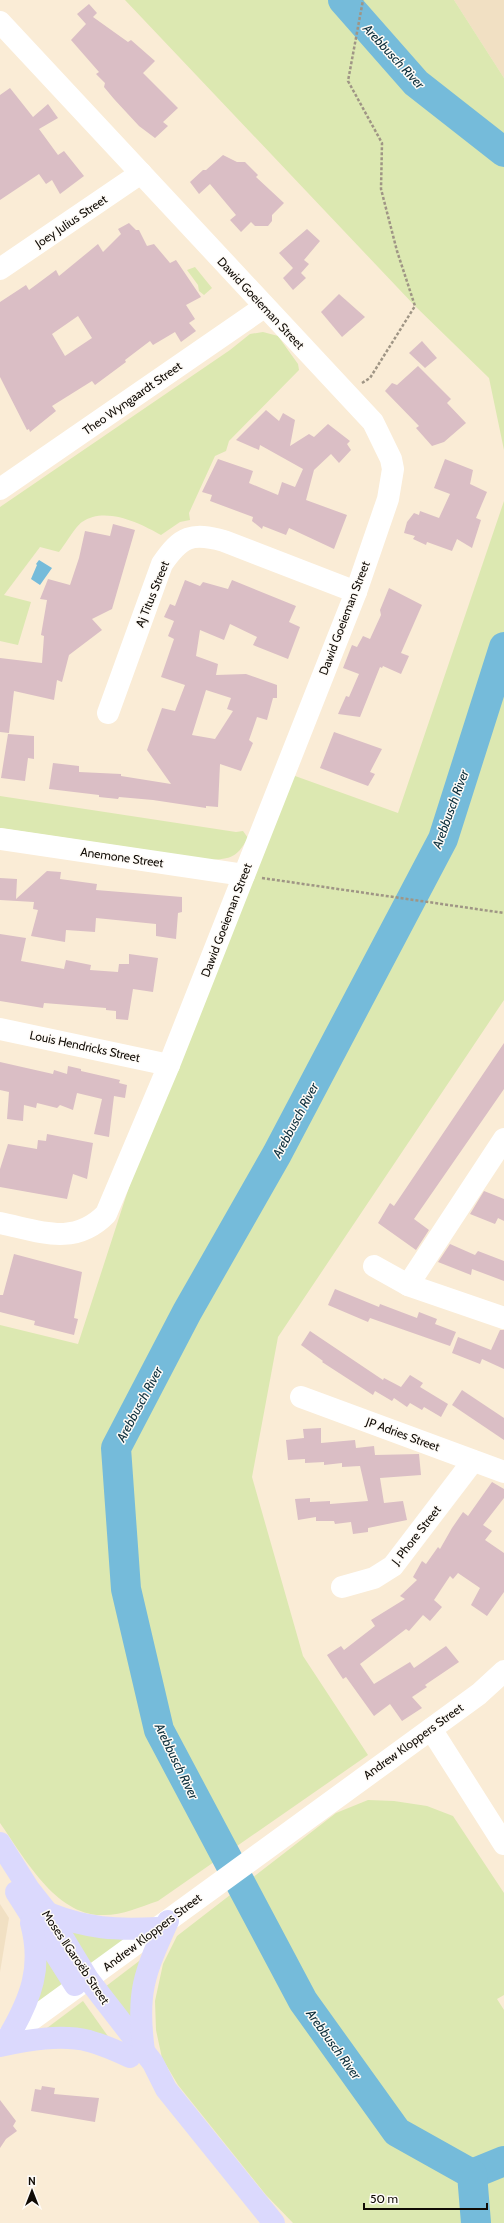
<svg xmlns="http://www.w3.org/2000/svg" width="504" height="2223" viewBox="0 0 504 2223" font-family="Cabin,sans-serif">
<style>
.built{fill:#f1e0c3}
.green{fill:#dce8b1}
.water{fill:#75bbda}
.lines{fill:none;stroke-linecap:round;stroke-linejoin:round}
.river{stroke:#75bbda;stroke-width:30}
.building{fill:#dabec5;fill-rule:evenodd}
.path{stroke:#9f9585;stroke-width:2.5;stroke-dasharray:3 2;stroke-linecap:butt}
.minor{stroke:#fff;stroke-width:22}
.major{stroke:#dbd9fd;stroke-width:22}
.labels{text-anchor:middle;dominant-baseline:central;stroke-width:3;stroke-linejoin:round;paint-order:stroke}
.street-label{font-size:12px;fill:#100b05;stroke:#fefbf7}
.water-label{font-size:13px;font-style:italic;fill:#0d2f3c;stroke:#fefbf7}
</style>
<rect width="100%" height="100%" fill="#faecd6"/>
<g class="built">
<path d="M454 0H504V78Z"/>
<path d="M0 1904 9 1918 0 1972Z"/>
</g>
<g class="green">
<path d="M125 0H454L504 78V450L489 378 415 306Z"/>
<path d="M195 267 212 288 204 295 199 291 198 285 187 270Z"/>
<path d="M263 332 278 336 298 364 299 370 229 441 226 451 215 456 189 513 190 520 180 522 161 535C140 523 105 506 82 522 75 527 65 545 59 552L40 547 4 595 31 602 18 645 0 641V507L230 350 250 334Z"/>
<path d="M504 501V1000L278 1337 252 1477 303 1656 368 1755 158 1901C140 1907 123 1915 104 1915 56 1917 24 1857 0 1823V1325L78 1344 169 1064 284 772 398 813Z"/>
<path d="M0 796 236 832 243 831 248 838C237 856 234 858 213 860L0 828Z"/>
<path d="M368 1800 394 1801 427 1806 453 1816 504 1893V1995L497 1999 504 2010V2223H293L266 2195 178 2085 162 2058 156 2030 155 2001 163 1964 177 1936 336 1813Z"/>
<path d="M65 1924 136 1933 90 1965Z"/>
<path d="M41 1949 68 1982 29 2010Z"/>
<path d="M147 1955 136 2031 105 1987Z"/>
<path d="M83 2001 112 2042 39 2034Z"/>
</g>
<path class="water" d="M39 560 52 568 40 585 31 579 37 565 36 564Z"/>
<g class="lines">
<g class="river">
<path d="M343 0 416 83 504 152"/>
<path d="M472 2174 504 2161"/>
<path d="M476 2223 472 2174 397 2132 303 2001 159 1730 126 1589 116 1448 187 1312 277 1154 443 839 504 647"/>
</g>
</g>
<g class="building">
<path d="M89 4 97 13 93 17 128 42 131 40 155 61 143 73 178 108 163 122 168 126 155 138 139 126 114 99 104 87 105 83 96 74 99 72 71 40 86 24 77 14Z"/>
<path d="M10 88 33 117 48 104 58 118 39 129 58 155 64 151 84 176 60 194 52 180 46 184 39 174 0 200V95Z"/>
<path d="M223 155 237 162H245L258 175 256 177 284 203 272 215V221L268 226H255L251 222 241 232 230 220 236 215 210 184 199 194 190 182 203 170H206Z"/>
<path d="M129 223 136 230H139L147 246 154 244 170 263 176 260 201 297 186 305 195 319 189 323 196 331 181 342 175 332 153 345 150 341 125 360 126 362 95 385 92 381 52 406 56 411 30 432 29 429 27 430 0 377V302L26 285 29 290 56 270 59 276 98 244 103 252 121 234 118 229ZM78 316 92 338 65 356 52 334Z"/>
<path d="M307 229 320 241 304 260 309 264 301 273 306 278 293 290 283 278 293 268 279 253Z"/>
<path d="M339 294 365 317 342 337 321 312Z"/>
<path d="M422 341 437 358 425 368 409 353Z"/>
<path d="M418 366 451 399 447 403 466 423 444 442 432 446 416 428 419 426 385 391 392 383 397 385Z"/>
<path d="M266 410 279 421 283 413 295 420 290 446 309 434 314 437 328 424 350 441 347 444 351 450 339 463 331 454 314 470 306 500 347 515 334 549 289 528 286 535 263 526 262 529 252 521 253 517 210 501 212 495 202 492 218 459 253 471 249 483 278 495 282 482 295 487 303 469 260 445 259 450 236 440Z"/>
<path d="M445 459 473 470 470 484 487 492 476 518 481 520 472 548 457 539 452 551 427 542 426 545 413 539 415 536 404 533 407 522 414 513 419 515 420 511 439 518 450 494 434 488Z"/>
<path d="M113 524 135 530 112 609 92 619 102 630 69 655 62 682 57 680 54 700 14 691 9 733 0 732V658L42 663 44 636 41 635 47 600 40 599 48 579 70 585 79 558 85 531 110 536Z"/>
<path d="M185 580 200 586 203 582 228 589 232 580 296 606 289 622 300 627 288 659 253 645 257 637 230 624 224 640 200 630 196 656 218 664 216 675 246 674 277 685V698H273L267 720 257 717 249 740 253 743 241 771 220 764 218 807 206 806V808L153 800 119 797 118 799 99 797V795L49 789 53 763 79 766V772L121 774V776L171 784 147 750 162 708 175 711 185 685 161 677 174 639 168 636 174 621 164 617 170 604 175 606ZM206 690 231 698 227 709 233 711 215 739 192 735Z"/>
<path d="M389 588 422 605 401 653 409 656 401 674 383 666 382 668 380 667 360 717 338 714 346 696 349 697 359 674 343 668 352 645 357 647 363 636 370 639 381 615 380 610Z"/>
<path d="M334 732 382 749 370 772 375 774 368 786 320 768Z"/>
<path d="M8 734 34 736V759L28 758 25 781 1 778Z"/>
<path d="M47 871 61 872 60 879 97 884 96 890 182 897V912L178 913 176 939 156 936V924L96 918 95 932 66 930 65 942 31 936 38 910 33 909 34 902 0 900V878L17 879 16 899Z"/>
<path d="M0 934 26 938 21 961 64 969 66 960 91 965 90 970 118 972 119 964H129V954L158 958 153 992 133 989 128 1020 116 1019V1011L106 1010V1008L44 1003 43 1008 0 1001Z"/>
<path d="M504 1043V1089L414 1219 429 1230 416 1250 378 1223 390 1203 394 1206Z"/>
<path d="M0 1062 53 1074 54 1070 67 1074 68 1066 81 1069V1071L120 1080 119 1083 127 1085 125 1098 114 1096 109 1137 94 1134 102 1099 77 1093 73 1110 60 1105 57 1108 37 1103 36 1108 24 1105 23 1121 7 1119 9 1092 0 1090Z"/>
<path d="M47 1134 93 1143 87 1179 73 1174 67 1199 0 1187V1169L8 1144 37 1149 38 1140 46 1141Z"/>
<path d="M484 1191 504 1199V1221L498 1218 495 1224 470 1214Z"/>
<path d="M450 1244 475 1255 478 1251 504 1261V1281L472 1269 471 1275 438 1262Z"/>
<path d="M14 1254 82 1272 74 1318 78 1319 74 1335 34 1325 35 1321 0 1312V1295H3Z"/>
<path d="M335 1289 379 1307 380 1304 417 1318 419 1312 437 1319 435 1324 456 1332 450 1346 370 1318 368 1322 328 1305Z"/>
<path d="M500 1330H504V1369L482 1359 480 1364 452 1353 458 1337 491 1350Z"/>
<path d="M310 1331 383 1380 384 1378 401 1387 410 1375 423 1383 420 1387 448 1404 441 1417 424 1407 422 1410 410 1403 407 1407 394 1398 392 1401 375 1391 373 1395 322 1362 323 1361 301 1345Z"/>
<path d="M462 1390 504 1418V1440L452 1405Z"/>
<path d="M321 1428V1443L355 1440 356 1448 374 1446 375 1455 419 1454 421 1475 380 1478 384 1503 403 1501 407 1520 368 1528V1532L353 1534 351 1522 335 1524 334 1521H316V1517L298 1520 295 1499 310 1498V1502L330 1501V1504L368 1501 360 1466 342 1467V1463L324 1465V1462L305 1463V1459L288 1460 286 1440 304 1438 303 1429Z"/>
<path d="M492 1482 504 1489V1498L483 1525 492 1531 485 1540 504 1553V1592L487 1616 471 1605 480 1588 458 1573 453 1579 450 1576 434 1600 442 1607 430 1621 423 1615 409 1631 406 1629 360 1664 374 1684 410 1662 414 1668 446 1646 459 1662 425 1685 427 1687 412 1697 422 1708 402 1721 390 1704 374 1716 346 1677 343 1679 327 1655 341 1646 344 1650 375 1626 371 1620 405 1599 400 1596 417 1580 413 1577 422 1561 426 1564 438 1547 440 1549 452 1528 463 1512 468 1516Z"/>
<path d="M42 2086 55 2088 54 2094 99 2098 95 2122 31 2111 35 2089 41 2090Z"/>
<path d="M0 2100 16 2121 13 2126 17 2131 6 2139 0 2148Z"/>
</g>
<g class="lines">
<g class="path">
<path d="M362 383 370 378 415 306 397 251 381 189 382 143 348 81 363 0"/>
<path d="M262 878 504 913"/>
</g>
<g class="minor">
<path d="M0 22 373 422 391 459 393 469 388 499 356 592 169 1065 106 1214C74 1247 39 1231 0 1223"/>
<path d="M0 269 141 173"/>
<path d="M0 489 264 307"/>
<path d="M108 713 162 564C181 536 192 532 224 541L356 592"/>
<path d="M0 839 244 875"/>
<path d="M0 1029 169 1065"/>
<path d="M374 1266 408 1285 504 1318"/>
<path d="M408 1285 504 1139"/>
<path d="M301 1397 504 1472"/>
<path d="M342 1587 374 1578 393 1566 473 1461"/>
<path d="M431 1729 504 1844"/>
<path d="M5 2039 431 1729 479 1694 504 1671"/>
</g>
<g class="major">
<path d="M0 1843 29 1889 48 1913 88 1979 153 2063 166 2089 274 2223"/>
<path d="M16 1892 75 1985"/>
<path d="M48 1913C89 1929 114 1930 158 1928"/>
<path d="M9 2036C31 1998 43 1967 31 1923"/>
<path d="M0 2046C28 2040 61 2034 89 2041 103 2045 117 2051 130 2057"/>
<path d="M144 2051C136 1993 144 1974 168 1921"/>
</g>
</g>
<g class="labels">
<g class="street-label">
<text transform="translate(71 221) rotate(-34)">Joey Julius Street</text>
<text transform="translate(261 303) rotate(47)">Dawid Goeieman Street</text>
<text transform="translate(132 398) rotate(-35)">Theo Wyngaardt Street</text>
<text transform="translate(152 594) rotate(-68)">Aj Titus Street</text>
<text transform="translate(344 618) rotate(-69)">Dawid Goeieman Street</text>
<text transform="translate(122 857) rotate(8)">Anemone Street</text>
<text transform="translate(226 920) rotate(-69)">Dawid Goeieman Street</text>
<text transform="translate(85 1046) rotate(12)">Louis Hendricks Street</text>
<text transform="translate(403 1434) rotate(20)">JP Adries Street</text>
<text transform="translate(416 1535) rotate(-52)">J. Phore Street</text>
<text transform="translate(413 1741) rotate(-36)">Andrew Kloppers Street</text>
<text transform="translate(152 1932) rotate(-37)">Andrew Kloppers Street</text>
<text transform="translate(76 1957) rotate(56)">Moses ǁGaroëb Street</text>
</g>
<g class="water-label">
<text transform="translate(394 56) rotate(47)">Arebbusch River</text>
<text transform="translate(450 809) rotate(-70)">Arebbusch River</text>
<text transform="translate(295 1120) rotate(-62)">Arebbusch River</text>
<text transform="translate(139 1404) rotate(-62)">Arebbusch River</text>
<text transform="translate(177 1761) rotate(64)">Arebbusch River</text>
<text transform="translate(334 2044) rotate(54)">Arebbusch River</text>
</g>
</g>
<g transform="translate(32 2191)" stroke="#fefbf7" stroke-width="3" paint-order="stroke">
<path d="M0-3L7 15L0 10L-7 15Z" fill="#100b05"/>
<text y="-6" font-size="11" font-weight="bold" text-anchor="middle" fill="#100b05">N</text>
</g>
<path d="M364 2203v6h123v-6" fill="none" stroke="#100b05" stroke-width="2"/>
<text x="370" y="2203" font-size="12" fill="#100b05" stroke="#fefbf7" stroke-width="3" paint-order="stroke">50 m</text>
</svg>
